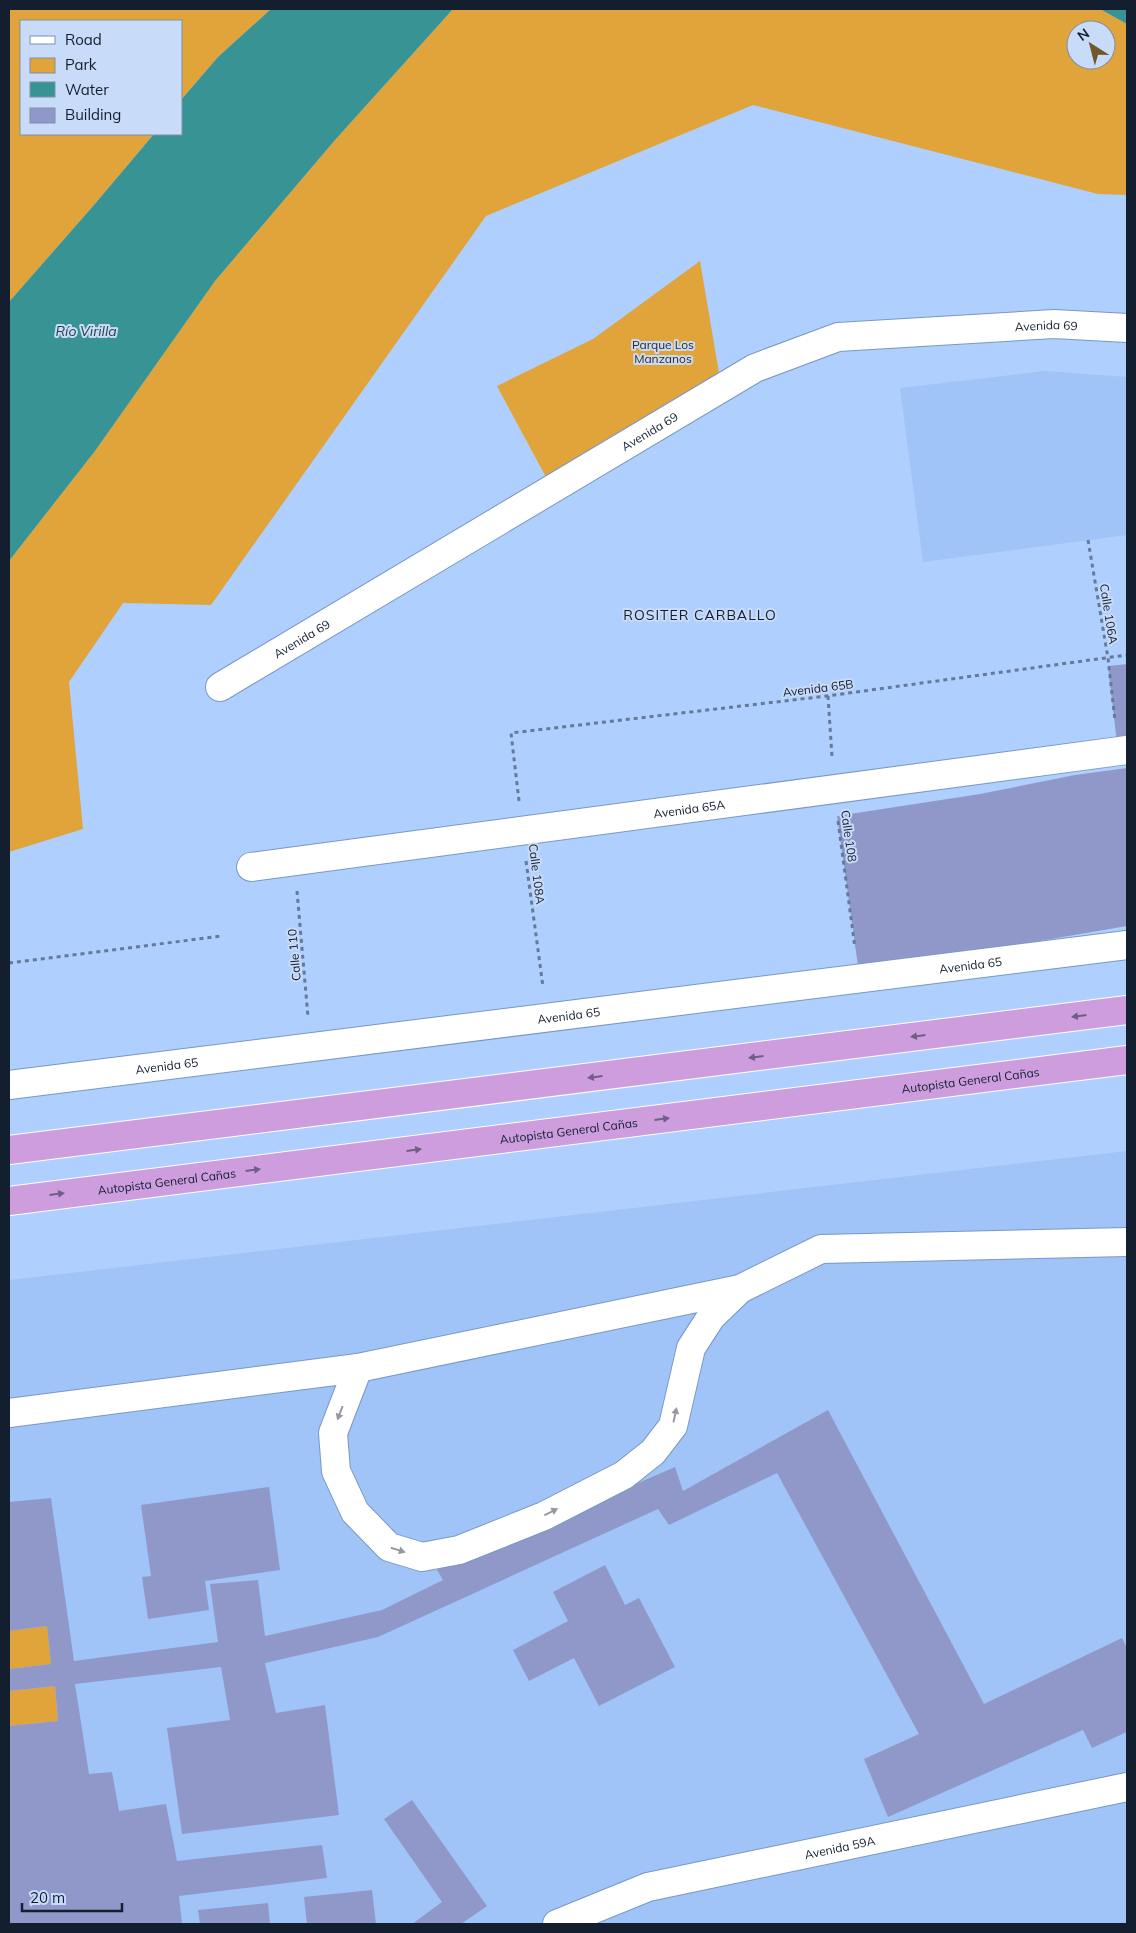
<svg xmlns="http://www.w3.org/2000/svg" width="1136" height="1933" viewBox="0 0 1136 1933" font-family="Mulish,sans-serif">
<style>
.built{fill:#a0c4f8}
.green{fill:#e0a43b;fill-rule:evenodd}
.water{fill:#389395}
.building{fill:#9098ca}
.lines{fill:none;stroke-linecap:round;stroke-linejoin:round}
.minor-casing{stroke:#7998c4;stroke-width:30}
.highway-casing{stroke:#fff;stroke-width:30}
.path{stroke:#647a9a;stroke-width:3;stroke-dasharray:4 4;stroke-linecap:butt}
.minor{stroke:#fff;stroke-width:28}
.highway{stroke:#cd9ddd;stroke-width:28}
.oneway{fill:#705e86}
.oneway2{fill:#959aa1}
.labels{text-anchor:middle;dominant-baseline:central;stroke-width:4;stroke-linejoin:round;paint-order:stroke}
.street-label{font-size:12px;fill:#131e2f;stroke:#c8dbf8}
.park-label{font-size:12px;fill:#342817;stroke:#c8dbf8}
.water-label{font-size:14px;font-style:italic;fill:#274344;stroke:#c8dbf8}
.neighbourhood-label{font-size:14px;letter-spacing:1px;fill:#131e2f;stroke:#c8dbf8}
</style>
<rect width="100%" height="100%" fill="#afcffe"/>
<g class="built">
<path d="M1045 371 1127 377V535L923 562 900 388Z"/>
<path d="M1127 1151V1924H9V1280Z"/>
</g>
<g class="green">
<path d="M9 9H271L218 57 181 100V21H21V134H154L94 205 9 302Z"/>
<path d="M453 9H1100L1127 24V195L1098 194 753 105 486 216 211 605 123 603 69 682 83 829 9 852V561L95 451 215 281 335 140ZM1076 30H1106V60H1076Z"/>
<path d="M700 261 720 379 547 479 497 386 593 339Z"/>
<path d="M47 1626 51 1664 9 1669V1631Z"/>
<path d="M55 1686 58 1721 9 1726V1691Z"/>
</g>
<g class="water">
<path d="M271 9H453L335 140 215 281 95 451 9 561V302L94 205 154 134H181V100L218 57Z"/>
<path d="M1100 9H1127V24Z"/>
</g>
<g class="building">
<path d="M1127 664V742L1117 743 1108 666Z"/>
<path d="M1127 768V926L1005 947 858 966 837 816 980 794 1075 775Z"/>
<path d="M828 1410 984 1704 1122 1638 1127 1648V1732L1092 1748 1083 1730 888 1817 864 1759 919 1734 777 1473 669 1525 658 1509 378 1637 265 1663 276 1713 325 1705 339 1815 182 1834 167 1728 230 1720 221 1667 75 1684 89 1774 112 1772 119 1811 166 1804 177 1861 322 1845 327 1878 179 1896 182 1924H9V1726L58 1721 55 1686 9 1691V1669L51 1664 47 1626 9 1631V1502L51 1498 74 1661 218 1642 210 1584 258 1580 265 1636 382 1610 443 1580 437 1570 675 1467 683 1491Z"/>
<path d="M269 1487 280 1570 205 1581 209 1610 148 1619 142 1577 151 1576 141 1505Z"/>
<path d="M605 1565 625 1605 639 1598 675 1667 599 1706 574 1658 529 1681 513 1650 568 1621 553 1592Z"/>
<path d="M412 1800 487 1906 461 1924H412L442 1902 384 1819Z"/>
<path d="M372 1890 376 1924H307L304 1897Z"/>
<path d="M268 1903 270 1924H200L198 1910Z"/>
</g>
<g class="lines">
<defs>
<g id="minor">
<path id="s1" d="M220 687 755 368 838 337 1054 324 1127 328"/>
<path id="s2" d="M251 867 1127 750"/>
<path id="s3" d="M9 1085 1127 945"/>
<path d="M358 1368 333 1433 336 1471 355 1512 389 1547 422 1557 459 1550 544 1516 624 1475 653 1452 673 1426 691 1348 711 1317 740 1289"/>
<path d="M9 1413 358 1368 740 1289 821 1249 1127 1242"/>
<path id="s4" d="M557 1924 648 1887 1127 1787"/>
</g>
<g id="highway">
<path d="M9 1150 1127 1010"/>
<path id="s5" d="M9 1201 1127 1060"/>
</g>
</defs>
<use href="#minor" class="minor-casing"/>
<use href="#highway" class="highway-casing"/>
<g class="path">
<path d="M1088 540 1108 658 1115 721"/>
<path d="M828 696 832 757"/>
<path d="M519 801 511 733 827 696 1127 655"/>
<path d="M838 821 855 948"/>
<path d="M526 861 543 987"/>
<path d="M297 891 308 1017"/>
<path d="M9 963 222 936"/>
</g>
<use href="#minor" class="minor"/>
<use href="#highway" class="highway"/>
</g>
<defs><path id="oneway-solid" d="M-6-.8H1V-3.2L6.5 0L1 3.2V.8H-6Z" transform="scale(1.25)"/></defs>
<g class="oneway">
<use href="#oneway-solid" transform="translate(1079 1016) rotate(173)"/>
<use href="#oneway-solid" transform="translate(918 1036) rotate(173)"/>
<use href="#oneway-solid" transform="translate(756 1057) rotate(173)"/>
<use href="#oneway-solid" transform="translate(595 1077) rotate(173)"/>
<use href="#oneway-solid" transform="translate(662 1119) rotate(-7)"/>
<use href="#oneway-solid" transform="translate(414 1150) rotate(-7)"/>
<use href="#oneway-solid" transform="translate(253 1170) rotate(-7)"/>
<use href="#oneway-solid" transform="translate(57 1194) rotate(-7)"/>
</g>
<g class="oneway2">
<use href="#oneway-solid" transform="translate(340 1413) rotate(111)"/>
<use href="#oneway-solid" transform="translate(675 1415) rotate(-78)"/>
<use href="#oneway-solid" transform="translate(551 1512) rotate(-27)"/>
<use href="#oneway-solid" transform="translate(398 1550) rotate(17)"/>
</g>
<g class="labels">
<g class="street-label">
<text stroke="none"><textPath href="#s1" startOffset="920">Avenida 69</textPath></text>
<text stroke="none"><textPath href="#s1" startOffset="500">Avenida 69</textPath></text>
<text transform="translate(1109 614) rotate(81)">Calle 106A</text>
<text stroke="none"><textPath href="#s1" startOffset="95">Avenida 69</textPath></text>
<text transform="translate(818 688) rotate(-7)">Avenida 65B</text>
<text stroke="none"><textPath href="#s2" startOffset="442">Avenida 65A</textPath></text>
<text transform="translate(849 836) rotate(82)">Calle 108</text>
<text transform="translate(537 874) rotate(83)">Calle 108A</text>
<text transform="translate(294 955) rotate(-95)">Calle 110</text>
<text stroke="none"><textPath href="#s3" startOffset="969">Avenida 65</textPath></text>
<text stroke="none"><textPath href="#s3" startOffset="564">Avenida 65</textPath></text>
<text stroke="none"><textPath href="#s3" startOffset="159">Avenida 65</textPath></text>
<text stroke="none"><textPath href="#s5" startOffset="969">Autopista General Cañas</textPath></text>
<text stroke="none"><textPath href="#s5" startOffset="564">Autopista General Cañas</textPath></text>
<text stroke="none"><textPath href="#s5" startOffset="159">Autopista General Cañas</textPath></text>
<text stroke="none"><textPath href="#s4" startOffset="294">Avenida 59A</textPath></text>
</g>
<g class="park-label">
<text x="663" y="344">Parque Los<tspan x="663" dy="14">Manzanos</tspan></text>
</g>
<g class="water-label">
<text x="86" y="331">Río Virilla</text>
</g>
<g class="neighbourhood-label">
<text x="700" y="615">ROSITER CARBALLO</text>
</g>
</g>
<rect width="1136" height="1933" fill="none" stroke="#131e2f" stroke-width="20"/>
<rect x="20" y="20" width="162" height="115" fill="#c8dbf8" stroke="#808fa8"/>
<rect x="30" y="36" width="25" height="8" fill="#ffffff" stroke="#808fa8"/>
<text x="65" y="45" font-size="15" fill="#131e2f">Road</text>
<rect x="30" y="58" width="25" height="15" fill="#e0a43b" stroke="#808fa8"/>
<text x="65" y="70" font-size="15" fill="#131e2f">Park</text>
<rect x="30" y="82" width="25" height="15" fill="#389395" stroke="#808fa8"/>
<text x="65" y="95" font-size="15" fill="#131e2f">Water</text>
<rect x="30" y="108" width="25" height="15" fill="#9098ca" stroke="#808fa8"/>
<text x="65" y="120" font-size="15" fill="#131e2f">Building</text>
<g transform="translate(1091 45) rotate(324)"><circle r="24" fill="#c8dbf8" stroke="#808fa8"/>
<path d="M0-4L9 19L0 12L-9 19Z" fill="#725729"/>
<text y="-8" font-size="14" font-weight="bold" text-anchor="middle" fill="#131e2f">N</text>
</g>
<path d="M22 1903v8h100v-8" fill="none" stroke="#131e2f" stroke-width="2.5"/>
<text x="30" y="1903" font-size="15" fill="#131e2f" stroke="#c8dbf8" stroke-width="4" paint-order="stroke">20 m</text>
</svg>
